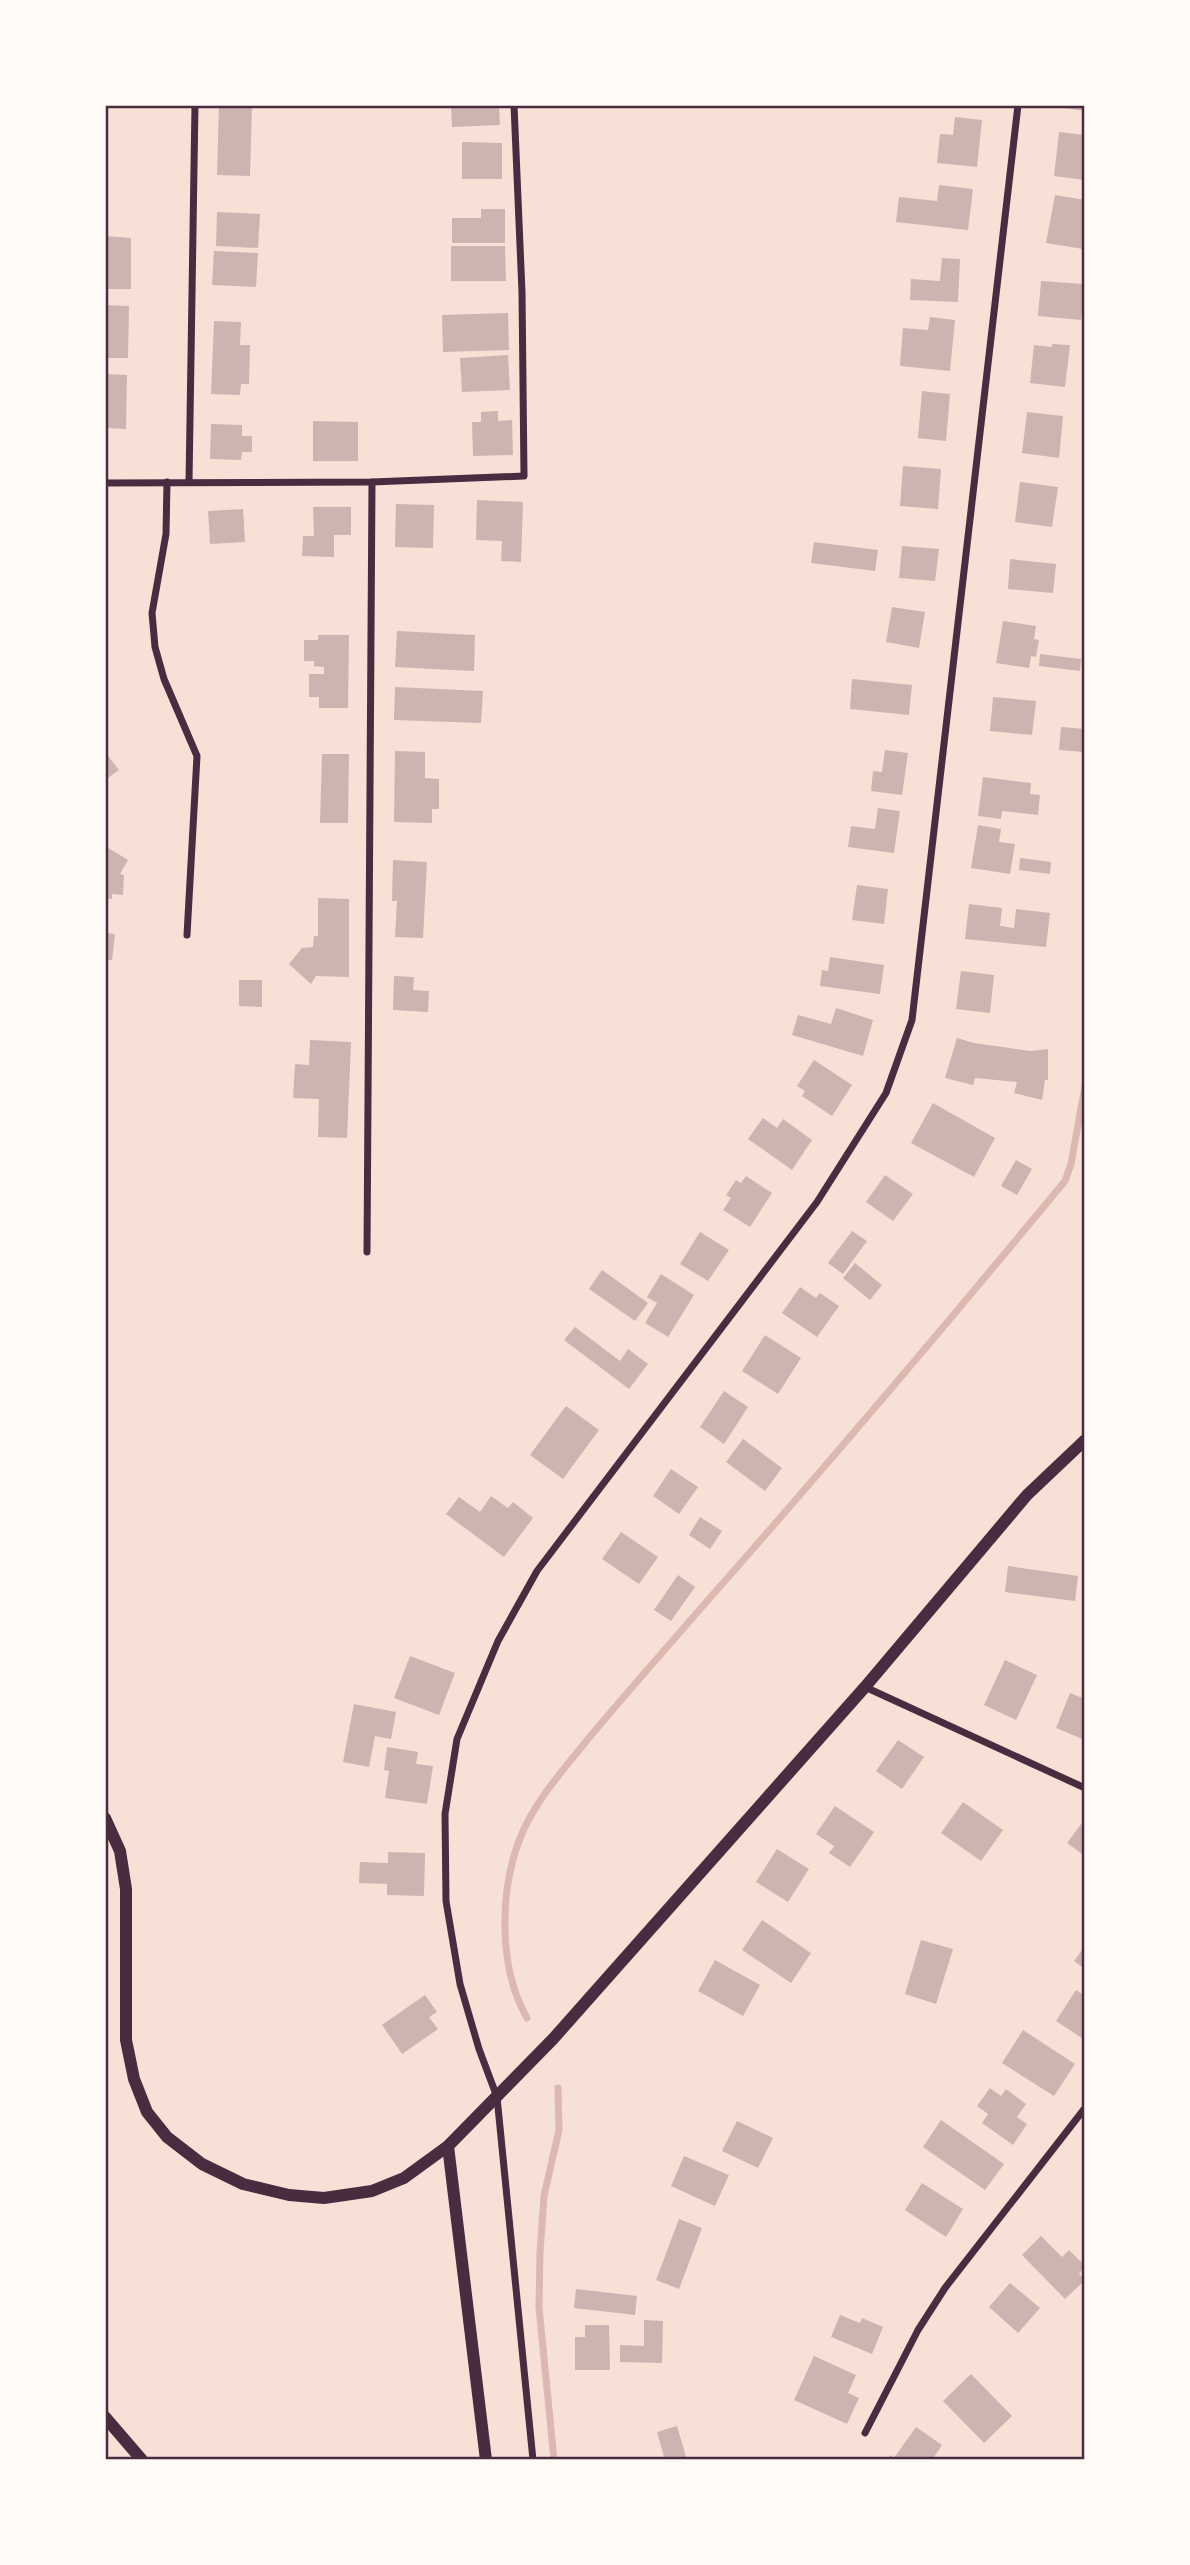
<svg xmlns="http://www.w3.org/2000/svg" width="1190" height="2565" viewBox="0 0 1190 2565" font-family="Karla,sans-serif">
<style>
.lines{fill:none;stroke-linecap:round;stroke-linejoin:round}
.stream{stroke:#dcb8b0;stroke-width:7}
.building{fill:#ccb4b1}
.minor{stroke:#4a2c40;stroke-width:7}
.tertiary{stroke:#4a2c40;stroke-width:12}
.neatline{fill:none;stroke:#4a2c40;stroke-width:2.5}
</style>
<rect width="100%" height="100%" fill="#f7e1d7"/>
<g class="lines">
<g class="stream">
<path d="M527 2018C497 1965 499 1884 524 1829 540 1795 565 1768 588 1739 630 1689 673 1640 716 1591 835 1456 951 1319 1065 1181L1071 1164 1085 1086"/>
<path d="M554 2460 539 2307 540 2253 544 2196 559 2130 558 2088"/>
</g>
</g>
<g class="building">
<path d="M219 105H252L250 176 217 175Z"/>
<path d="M451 105H499L500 125 452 127Z"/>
<path d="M1065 105H1085V111L1064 108Z"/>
<path d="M955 117 982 120 977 167 937 163 940 134 953 135Z"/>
<path d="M1059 132 1085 135V180L1054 176Z"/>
<path d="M462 142 502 143V179H462Z"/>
<path d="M939 185 973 189 968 230 896 222 899 197 937 201Z"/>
<path d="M1055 195 1085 200 1083 249 1046 243Z"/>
<path d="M481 209H505V243H452V218H481Z"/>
<path d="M217 212 260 214 258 248 216 246Z"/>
<path d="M105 236 131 238V289H105Z"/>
<path d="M451 246H505L506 281H451Z"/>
<path d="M214 251 258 253 256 287 212 285Z"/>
<path d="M942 258 960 259 958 302 910 300 911 279 940 281Z"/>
<path d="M1041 281 1084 284 1081 320 1038 316Z"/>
<path d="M105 305 129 306 128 358H105Z"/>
<path d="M508 313 509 350 443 352 442 315Z"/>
<path d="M930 317 955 320 950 371 900 366 903 328 928 330Z"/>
<path d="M214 321 241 322 240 345H250L249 384H241L240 395 211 394Z"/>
<path d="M1052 344 1070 345 1065 387 1030 383 1034 345 1052 347Z"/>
<path d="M508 355 510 390 462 392 460 358Z"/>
<path d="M105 374 127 375 126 429 105 428Z"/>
<path d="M922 391 950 394 946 441 918 438Z"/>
<path d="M498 411V421L512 420 513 455 473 456 472 422H481V412Z"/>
<path d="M1027 412 1063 416 1059 458 1022 453Z"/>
<path d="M313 421 358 422V461H313Z"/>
<path d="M211 424 242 425V436H252V452H242L241 460 210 459Z"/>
<path d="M903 466 941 469 938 509 900 506Z"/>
<path d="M1020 482 1058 487 1052 527 1015 522Z"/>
<path d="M477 500 523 502 521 562 501 561 502 541 476 540Z"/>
<path d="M396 504 434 505 433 548 395 547Z"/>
<path d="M313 507H351V535H334V557L302 556 303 536H314Z"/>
<path d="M243 509 245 542 210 544 208 511Z"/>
<path d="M814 542 878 550 875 571 811 563Z"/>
<path d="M902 546 939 549 935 581 899 578Z"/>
<path d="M1010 559 1056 564 1053 593 1008 589Z"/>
<path d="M892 607 925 612 919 648 886 642Z"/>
<path d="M1003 621 1036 626 1034 639 1039 640 1036 657 1031 656 1029 668 996 663Z"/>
<path d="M397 631 475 635 474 671 395 667Z"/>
<path d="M318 635H349L348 708H319V697H309V674H324V667L314 666V661H304V640H318Z"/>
<path d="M1040 654 1081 659 1080 671 1039 666Z"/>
<path d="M852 679 912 685 909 715 850 709Z"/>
<path d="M395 687 483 691 481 723 394 720Z"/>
<path d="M993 697 1036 701 1032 735 990 731Z"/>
<path d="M1061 727 1085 729 1084 752 1059 750Z"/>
<path d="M885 750 908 753 902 795 871 791 873 771 882 772Z"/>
<path d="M395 751 425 752V778L439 779V809H432V823L394 822Z"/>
<path d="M105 752 119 770 105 780Z"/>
<path d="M322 754H349L348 823H320Z"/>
<path d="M983 777 1031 783 1030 794 1040 795 1038 815 1002 811 1001 819 978 816Z"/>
<path d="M878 808 900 811 894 853 848 847 851 826 875 829Z"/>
<path d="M978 825 1001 829 999 842 1015 844 1010 874 971 868Z"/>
<path d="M105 846 128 860 120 874 124 875 123 895 112 894V899L105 898Z"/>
<path d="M1020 858 1051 862 1050 874 1019 870Z"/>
<path d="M393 860 427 862 423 938 395 937 397 901H392Z"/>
<path d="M857 885 888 889 884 924 852 920Z"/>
<path d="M318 898 349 899V977L316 976 311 984 289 964 302 948 313 947 314 936H318Z"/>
<path d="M969 904 1002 908 1000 926 1014 928 1016 909 1050 913 1046 947 965 939Z"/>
<path d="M105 933 115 934 112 960H105Z"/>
<path d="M830 957 884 965 880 994 820 986 822 970 828 971Z"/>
<path d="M961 971 994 975 990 1013 956 1009Z"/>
<path d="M394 976 414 977 413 990 429 991 428 1012 393 1010Z"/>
<path d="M239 980H262V1007L239 1006Z"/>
<path d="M836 1008 873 1020 863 1056 792 1035 798 1015 831 1024Z"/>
<path d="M957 1038 974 1043 1030 1051 1048 1049V1080H1045L1042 1100 1014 1093 1017 1082 975 1078 973 1085 945 1078Z"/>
<path d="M310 1040 351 1042 347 1138 318 1137 319 1099 293 1098 295 1064 309 1065Z"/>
<path d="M814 1060 852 1085 832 1116 802 1096 805 1091 797 1086Z"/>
<path d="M933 1103 995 1138 974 1177 911 1143Z"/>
<path d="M763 1118 777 1128 783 1119 812 1140 792 1170 748 1139Z"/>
<path d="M1016 1160 1032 1169 1017 1195 1001 1186Z"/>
<path d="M885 1175 913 1194 893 1221 866 1202Z"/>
<path d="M746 1176 772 1193 750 1227 723 1210 731 1198 726 1195 736 1180 741 1183Z"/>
<path d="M852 1231 867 1241 843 1274 828 1263Z"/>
<path d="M700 1232 729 1250 708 1281 680 1264Z"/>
<path d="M855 1263 882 1285 870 1300 843 1278Z"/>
<path d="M602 1270 648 1303 635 1321 589 1289Z"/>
<path d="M661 1274 694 1295 668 1337 645 1323 657 1303 647 1297Z"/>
<path d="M800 1287 816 1298 820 1293 839 1306 817 1337 782 1313Z"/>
<path d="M575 1327 620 1361 628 1349 648 1364 629 1389 564 1340Z"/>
<path d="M765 1335 801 1358 778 1394 742 1371Z"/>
<path d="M724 1391 748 1407 724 1444 700 1427Z"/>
<path d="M566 1406 599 1430 563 1479 530 1455Z"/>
<path d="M743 1439 782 1468 765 1491 726 1462Z"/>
<path d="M671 1469 698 1487 679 1514 653 1496Z"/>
<path d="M491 1496 508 1508 513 1502 533 1518 504 1557 446 1514 459 1497 480 1512Z"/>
<path d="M700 1517 722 1531 710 1549 689 1535Z"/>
<path d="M621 1532 658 1557 639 1584 602 1559Z"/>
<path d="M1008 1566 1078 1576 1075 1601 1005 1592Z"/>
<path d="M678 1575 695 1587 671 1621 654 1610Z"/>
<path d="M410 1656 455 1673 439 1715 394 1698Z"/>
<path d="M1005 1660 1037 1675 1016 1720 984 1705Z"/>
<path d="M1070 1693 1085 1699V1740L1056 1728Z"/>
<path d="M354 1704 396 1712 391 1739 375 1736 369 1767 343 1762Z"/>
<path d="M898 1740 924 1757 902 1789 876 1771Z"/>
<path d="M387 1747 418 1752 416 1764 433 1766 427 1804 385 1798 389 1771 384 1770Z"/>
<path d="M963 1802 1003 1830 981 1861 941 1833Z"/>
<path d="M835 1806 874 1832 850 1867 829 1853 834 1846 816 1834Z"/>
<path d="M1081 1824 1085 1827V1856L1067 1843Z"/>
<path d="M777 1849 809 1869 788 1902 756 1882Z"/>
<path d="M388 1852 425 1853 424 1896 387 1895V1884L359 1883 360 1862 388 1863Z"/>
<path d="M762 1920 811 1953 791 1983 742 1950Z"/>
<path d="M921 1940 953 1949 936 2004 905 1994Z"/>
<path d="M1085 1946V1969L1074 1961Z"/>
<path d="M715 1960 760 1985 743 2016 698 1991Z"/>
<path d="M1076 1990 1085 1996V2040L1056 2021Z"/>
<path d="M425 1995 437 2012 429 2017 438 2029 402 2054 382 2025Z"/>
<path d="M1023 2030 1075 2064 1054 2096 1002 2063Z"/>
<path d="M990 2088 1001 2096 1006 2089 1026 2104 1017 2117 1027 2124 1013 2145 982 2123 988 2114 977 2106Z"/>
<path d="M941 2120 1004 2164 985 2190 923 2147Z"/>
<path d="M737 2121 773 2138 758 2168 722 2151Z"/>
<path d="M684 2156 729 2175 715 2206 671 2186Z"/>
<path d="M922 2183 963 2209 946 2237 905 2210Z"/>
<path d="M679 2219 702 2228 679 2289 656 2280Z"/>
<path d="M1041 2236 1062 2257 1069 2250 1085 2266 1079 2274 1085 2280 1065 2299 1022 2255Z"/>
<path d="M1010 2283 1040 2308 1018 2333 989 2307Z"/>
<path d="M576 2289 637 2296 635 2315 574 2308Z"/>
<path d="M840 2315 860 2323 862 2318 883 2327 872 2354 831 2337Z"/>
<path d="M644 2320 663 2321 662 2363 620 2362V2345L644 2346Z"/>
<path d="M585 2325H609L610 2370H575V2337H585Z"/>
<path d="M814 2356 856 2375 848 2393 859 2398 847 2424 794 2400Z"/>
<path d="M971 2374 1012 2416 984 2443 943 2401Z"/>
<path d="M677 2426 687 2460H665L657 2432Z"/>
<path d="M916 2427 942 2445 932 2460H887L890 2455 894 2458Z"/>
</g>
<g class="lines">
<g class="minor">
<path d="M167 482 166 534 152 613 155 647 164 679 197 756 187 935"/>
<path d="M189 482 195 105"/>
<path d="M105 483 372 482 524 476 522 292 514 105"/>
<path d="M367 1252 372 482"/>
<path d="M865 1687 1085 1788"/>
<path d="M865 2433 918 2330 945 2288 1085 2108"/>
<path d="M533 2460 497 2097 479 2049 460 1984 446 1901 445 1814 457 1739 498 1641 537 1571 817 1202 886 1093 912 1020 1018 105"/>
</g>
<g class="tertiary">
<path d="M105 1818 120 1851 126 1889V2040L134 2079 147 2112 167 2137 202 2164 243 2184 289 2195 324 2198 372 2191 404 2178 448 2146 553 2039 865 1687 1027 1495 1085 1440"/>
<path d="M448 2146 486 2460"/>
<path d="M105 2417 142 2460"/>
</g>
</g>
<rect width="1190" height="2565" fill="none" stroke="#fffaf5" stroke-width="214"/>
<rect x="107" y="107" width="976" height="2351" class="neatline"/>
</svg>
